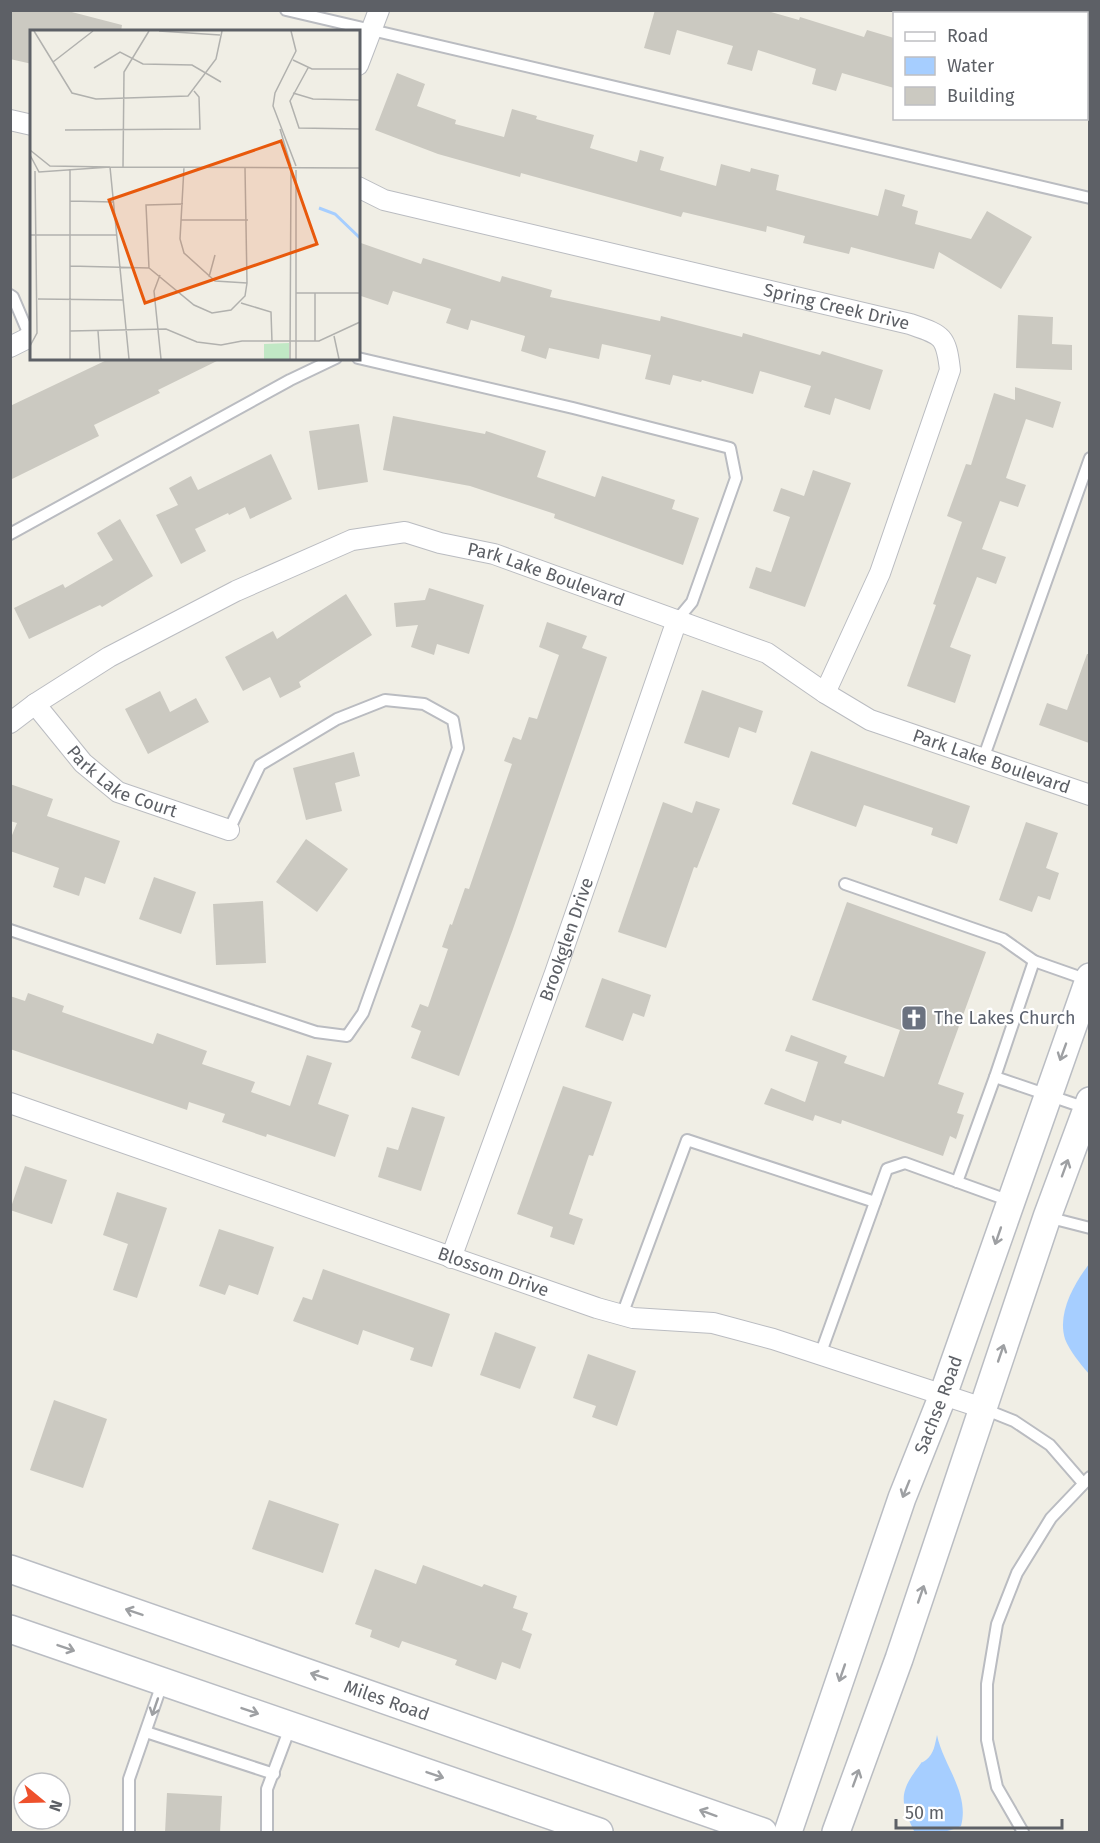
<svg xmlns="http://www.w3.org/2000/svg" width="1100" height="1843" viewBox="0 0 1100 1843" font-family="'Fira Sans',sans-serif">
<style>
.water{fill:#a6ceff}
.building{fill:#cbc9c1}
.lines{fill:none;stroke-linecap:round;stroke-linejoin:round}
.service-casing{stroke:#babcc1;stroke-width:14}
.minor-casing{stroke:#babcc1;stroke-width:22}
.secondary-casing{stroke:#babdc3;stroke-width:30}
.service{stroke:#fff;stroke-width:10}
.minor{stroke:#fff;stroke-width:20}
.secondary{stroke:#fff;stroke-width:27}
.oneway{stroke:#9ea0a3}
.labels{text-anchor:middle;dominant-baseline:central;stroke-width:4.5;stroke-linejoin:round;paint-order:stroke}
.street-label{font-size:18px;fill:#5d6066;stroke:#fff}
.worship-label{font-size:18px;fill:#5b616d;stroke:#fff;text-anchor:start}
.inset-river{fill:none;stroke:#a6ceff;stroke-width:3}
.inset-road{fill:none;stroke:#b1b1ae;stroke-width:1.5}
.view{fill:#e8590c;fill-opacity:0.15;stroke:#e8590c;stroke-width:3}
.inset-edge{fill:none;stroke:#5d6066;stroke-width:3}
</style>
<rect width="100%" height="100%" fill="#f0eee5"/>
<g class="water">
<path d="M1089 1264V1374C1081 1365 1069 1350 1065 1339 1057 1313 1074 1284 1089 1264Z"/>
<path d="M937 1735C943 1765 970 1793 961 1826 947 1833 929 1835 914 1831 900 1802 899 1792 919 1766 924 1759 919 1765 926 1760 934 1754 935 1744 937 1735Z"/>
</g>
<g class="building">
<path d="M10 10H64L122 25 121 32H32V64L10 59Z"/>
<path d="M655 10H764L799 20 800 17 864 37 867 30 894 38V88L842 73 836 91 812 84 816 69 758 50 752 71 727 64 733 46 677 30 670 55 644 48Z"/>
<path d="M397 73 425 84 417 106 456 120 455 124 504 137 512 109 537 116 536 119 594 135 590 148 637 162 640 150 664 157 660 170 716 186 721 164 750 172 751 168 779 175 776 190 878 216 885 189 905 195 902 206 918 211 915 224 971 239 987 211 1032 237 1001 289 939 252 934 269 851 247 849 254 803 243 805 236 767 226 766 232 683 212 681 217 521 173 520 177 438 154 375 130Z"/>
<path d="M358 242 421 264 423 258 500 282 502 276 552 290 550 297 660 321 661 316 742 337 743 333 820 355 822 351 883 370 870 410 835 398 830 415 804 407 811 386 760 371 753 394 702 380 701 382 673 375 670 385 645 379 651 355 602 344 599 359 549 348 546 359 521 351 525 336 471 320 468 330 446 323 451 309 393 291 388 305 358 295Z"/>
<path d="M1018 315 1053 317 1052 344 1072 345V370L1016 368Z"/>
<path d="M111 358H223L158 390 160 393 94 425 99 436 10 480V406Z"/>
<path d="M1015 387 1061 402 1053 428 1026 419 1006 478 1026 485 1018 507 1000 501 982 549 1006 557 996 584 977 577 950 647 971 655 955 703 907 686 936 605 933 604 962 522 947 516 966 464 971 465 994 393 1015 400Z"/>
<path d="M393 416 485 434 486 431 546 451 537 477 595 497 602 476 675 500 672 509 699 518 683 565 554 518 555 514 470 486 383 470Z"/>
<path d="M359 424 368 482 318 490 309 431Z"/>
<path d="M271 454 292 499 250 519 245 507 229 515 228 513 195 529 206 551 181 564 156 515 178 505 169 488 191 476 198 490Z"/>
<path d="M813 470 851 483 805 607 749 588 756 567 771 572 790 517 773 511 781 488 804 496Z"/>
<path d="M120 519 153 576 102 607 100 605 29 639 14 608 63 584 65 588 113 560 97 533Z"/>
<path d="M429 588 484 605 469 654 437 644 434 655 411 647 418 625 396 627 394 603 425 600Z"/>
<path d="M346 594 372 635 299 682 301 687 280 698 270 677 243 691 225 657 273 631 277 639Z"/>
<path d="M547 622 587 636 582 648 607 657 513 929 459 1076 411 1058 421 1031 411 1027 420 1004 428 1007 448 949 442 947 450 924 452 925 465 888 469 889 512 764 504 761 513 737 521 740 529 717 537 719 559 655 539 647Z"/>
<path d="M1087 654H1089V743L1039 725 1047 703 1067 710Z"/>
<path d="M702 690 763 711 756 733 739 727 729 758 684 743Z"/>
<path d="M160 691 170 712 196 698 209 722 148 754 125 709Z"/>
<path d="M811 751 970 806 957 844 931 835 933 828 864 805 856 827 792 804Z"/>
<path d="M354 752 360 776 335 783 342 811 306 820 293 768Z"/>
<path d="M10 784 53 799 47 816 120 841 105 884 85 877 79 896 53 887 59 868 10 851V840L17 823 10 821Z"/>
<path d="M696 801 720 809 697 868 694 867 666 948 618 932 663 802 692 813Z"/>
<path d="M1026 822 1058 833 1046 868 1059 873 1050 900 1038 896 1032 912 999 900Z"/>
<path d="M306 839 348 869 317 912 276 882Z"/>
<path d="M154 877 196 892 181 934 139 919Z"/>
<path d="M263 901 266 963 216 965 213 904Z"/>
<path d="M847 902 986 952 938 1084 964 1093 957 1113 964 1115 956 1139 950 1136 943 1156 842 1120 841 1124 815 1115 813 1121 764 1104 771 1088 805 1102 818 1062 785 1051 791 1035 847 1056 844 1063 884 1077 900 1030 812 1000Z"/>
<path d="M602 978 651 995 644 1017 633 1013 623 1041 585 1027Z"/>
<path d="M28 993 64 1006 62 1012 153 1044 157 1033 207 1051 202 1064 255 1082 251 1092 290 1106 307 1055 332 1063 318 1104 349 1115 335 1157 267 1134 266 1137 222 1122 225 1114 189 1102 187 1110 10 1049V996L25 1001Z"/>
<path d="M563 1086 612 1102 593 1156 589 1155 569 1214 583 1219 574 1245 550 1237 553 1227 517 1214Z"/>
<path d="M412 1107 445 1117 421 1191 378 1177 387 1147 398 1150Z"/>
<path d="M25 1166 67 1180 52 1224 10 1210Z"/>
<path d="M117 1192 167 1208 137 1298 113 1290 128 1244 103 1235Z"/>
<path d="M219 1229 274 1247 258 1295 229 1285 225 1295 199 1286Z"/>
<path d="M323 1269 450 1314 432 1367 410 1360 414 1348 363 1330 358 1345 293 1321 303 1297 312 1300Z"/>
<path d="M495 1332 536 1347 520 1389 480 1375Z"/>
<path d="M588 1354 636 1371 617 1426 592 1417 596 1406 573 1398Z"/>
<path d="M54 1400 107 1419 83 1488 30 1470Z"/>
<path d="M269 1500 339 1524 323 1573 252 1549Z"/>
<path d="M423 1565 482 1587 484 1584 517 1596 513 1608 528 1613 522 1630 532 1634 520 1669 502 1662 496 1680 455 1665 457 1660 402 1641 399 1648 370 1637 372 1630 355 1624 375 1569 416 1584Z"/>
<path d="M167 1793 222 1796 220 1833H165Z"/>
</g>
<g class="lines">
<defs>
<g id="service">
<path d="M286 10 1090 198"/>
<path d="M10 295 13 297 30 337"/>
<path d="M358 358 573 408 730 448 736 478 692 602 677 620"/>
<path d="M10 534 290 380 336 358"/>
<path d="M983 759 1090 458"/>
<path d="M845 884 1003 939 1034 961 1088 980"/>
<path d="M10 930 316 1032 347 1036 363 1013 458 748 453 720 424 704 385 700 337 719 260 765 229 830"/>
<path d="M1034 961 995 1077 1086 1108"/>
<path d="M957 1182 995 1077"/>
<path d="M1047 1217 1090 1228"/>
<path d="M622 1315 687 1140 875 1202"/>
<path d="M820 1355 887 1169 905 1163 1010 1201"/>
<path d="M984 1409 1014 1421 1050 1445 1083 1483"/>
<path d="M146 1732 274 1774"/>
<path d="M129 1832V1779L163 1681"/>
<path d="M267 1832V1789L291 1725"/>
<path d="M1023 1832 997 1787 987 1740V1684L997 1624 1017 1573 1051 1518 1090 1477"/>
</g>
<g id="minor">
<path d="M978 10 991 14"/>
<path d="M1079 14 1080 10"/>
<path d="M1086 36 1090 37"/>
<path d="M358 65 379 10"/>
<path d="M10 120 32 125"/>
<path id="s1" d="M358 187 384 200 910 324C942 335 946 335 950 370L880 573 825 693"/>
<path d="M10 347 32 336"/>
<path id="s2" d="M35 704 83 763 118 792 229 830"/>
<path id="s3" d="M10 723 35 704 109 657 236 591 352 540 405 532 440 543 494 554 767 653 825 693 870 720 1090 795"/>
<path id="s4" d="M10 1103 597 1308 633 1318 713 1323 773 1339 983 1408"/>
<path id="s5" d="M451 1258 555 973 677 620"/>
</g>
<g id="secondary">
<path id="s6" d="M10 1569 763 1832"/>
<path d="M10 1629 599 1832"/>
<path id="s7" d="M788 1832 902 1498 943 1395 1090 977"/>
<path d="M836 1832 899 1659 1047 1217 1090 1101"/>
</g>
</defs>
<use href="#service" class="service-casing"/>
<use href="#minor" class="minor-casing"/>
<use href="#secondary" class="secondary-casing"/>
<use href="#service" class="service"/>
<use href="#minor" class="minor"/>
<use href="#secondary" class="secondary"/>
</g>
<defs><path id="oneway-shaft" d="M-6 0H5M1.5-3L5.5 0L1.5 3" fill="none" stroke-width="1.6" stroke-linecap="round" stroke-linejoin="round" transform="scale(1.5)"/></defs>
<g class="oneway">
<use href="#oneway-shaft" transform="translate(1063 1052) rotate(110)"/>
<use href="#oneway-shaft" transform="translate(1065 1168) rotate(-70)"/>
<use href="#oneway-shaft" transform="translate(998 1236) rotate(109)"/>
<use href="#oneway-shaft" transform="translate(1001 1353) rotate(-71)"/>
<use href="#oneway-shaft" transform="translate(906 1489) rotate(112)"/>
<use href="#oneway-shaft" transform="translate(921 1594) rotate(-71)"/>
<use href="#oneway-shaft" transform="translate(134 1612) rotate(-161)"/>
<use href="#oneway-shaft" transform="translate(66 1648) rotate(19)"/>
<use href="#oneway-shaft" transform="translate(842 1673) rotate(109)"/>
<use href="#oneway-shaft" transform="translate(319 1676) rotate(-161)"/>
<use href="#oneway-shaft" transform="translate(155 1707) rotate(109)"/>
<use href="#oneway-shaft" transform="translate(250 1711) rotate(19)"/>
<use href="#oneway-shaft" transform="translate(435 1775) rotate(19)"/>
<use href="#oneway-shaft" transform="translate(856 1778) rotate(-70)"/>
<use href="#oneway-shaft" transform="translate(708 1813) rotate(-160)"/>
</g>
<defs>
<symbol id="church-square" viewBox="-11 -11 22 22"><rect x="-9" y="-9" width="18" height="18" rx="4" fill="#6b7280" stroke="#fff"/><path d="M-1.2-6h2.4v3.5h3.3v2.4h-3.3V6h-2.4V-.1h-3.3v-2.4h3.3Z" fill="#fff"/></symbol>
</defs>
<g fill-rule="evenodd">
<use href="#church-square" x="899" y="1003" width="30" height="30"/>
</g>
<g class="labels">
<g class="street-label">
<text stroke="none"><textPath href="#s1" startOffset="494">Spring Creek Drive</textPath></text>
<text stroke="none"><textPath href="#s3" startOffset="590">Park Lake Boulevard</textPath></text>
<text stroke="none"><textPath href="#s3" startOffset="1076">Park Lake Boulevard</textPath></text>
<text stroke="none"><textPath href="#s2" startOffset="120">Park Lake Court</textPath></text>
<text stroke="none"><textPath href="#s5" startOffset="339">Brookglen Drive</textPath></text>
<text stroke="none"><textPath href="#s4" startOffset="512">Blossom Drive</textPath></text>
<text stroke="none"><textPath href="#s7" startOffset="453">Sachse Road</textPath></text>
<text stroke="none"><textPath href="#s6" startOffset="399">Miles Road</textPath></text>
</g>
<g class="worship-label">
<text x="934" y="1018">The Lakes Church</text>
</g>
</g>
<g transform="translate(30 30)">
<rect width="330" height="330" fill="#f0eee5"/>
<path d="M259 313V329H234V314Z" fill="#c1e8c5"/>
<path class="inset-river" d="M289 178 305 184 330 208"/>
<path class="inset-road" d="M4 1 42 63 66 69 158 66 186 29 192 1M129 1 190 5M261 1 266 21 245 63 243 76 266 136M263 30 282 39H330M23 32 63 1M64 38 90 22 113 34 162 35 191 52M278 38 260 71 269 98 330 99M263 63 283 69 330 70M250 99 261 136M35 100 170 99 169 67 164 61M0 120 20 136 80 137M0 125 9 142 80 137 330 138M80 137 99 329M93 137 94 42 119 1M93 137 311 138M154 137 150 209 154 223 185 251 217 253M266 140V329M40 171 83 172M151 190H218M0 205H87M40 236 119 238 164 275 182 283 201 280 215 266 217 253 215 138M119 238 116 175 153 174M130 245 124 261 131 329M179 247 185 225M266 263H330M8 269 93 270M211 273 241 282 242 312M40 301 136 299 167 312 191 315 212 311H289L330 292M68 301 70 329M304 306 309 329M285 311V263M0 316 7 303 5 141M40 329V139M260 329 261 140"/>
<path class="view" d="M251 111 287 214 115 273 79 170Z"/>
<rect width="330" height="330" class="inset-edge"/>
</g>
<rect width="1100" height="1843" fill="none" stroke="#5d6066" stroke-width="24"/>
<rect x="893" y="12" width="195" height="108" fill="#ffffff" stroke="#bebfc2" stroke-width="1.5"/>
<rect x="905" y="32" width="30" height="9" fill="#ffffff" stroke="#bebfc2" stroke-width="1.5"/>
<text x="947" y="42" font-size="18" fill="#5d6066">Road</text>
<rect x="905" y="57" width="30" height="18" fill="#a6ceff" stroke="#bebfc2" stroke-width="1.5"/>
<text x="947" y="72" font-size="18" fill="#5d6066">Water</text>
<rect x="905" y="87" width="30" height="18" fill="#cbc9c1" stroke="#bebfc2" stroke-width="1.5"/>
<text x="947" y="102" font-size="18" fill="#5d6066">Building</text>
<g transform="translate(42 1801) rotate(109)"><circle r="28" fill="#ffffff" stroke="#bebfc2" stroke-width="1.5"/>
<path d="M0-4.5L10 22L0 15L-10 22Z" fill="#ee512c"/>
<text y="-9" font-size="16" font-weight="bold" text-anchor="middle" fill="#5d6066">N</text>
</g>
<path d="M896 1819v9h166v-9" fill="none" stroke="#5d6066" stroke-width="3"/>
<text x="905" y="1819" font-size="18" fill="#5d6066" stroke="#ffffff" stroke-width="4.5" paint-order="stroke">50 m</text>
</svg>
